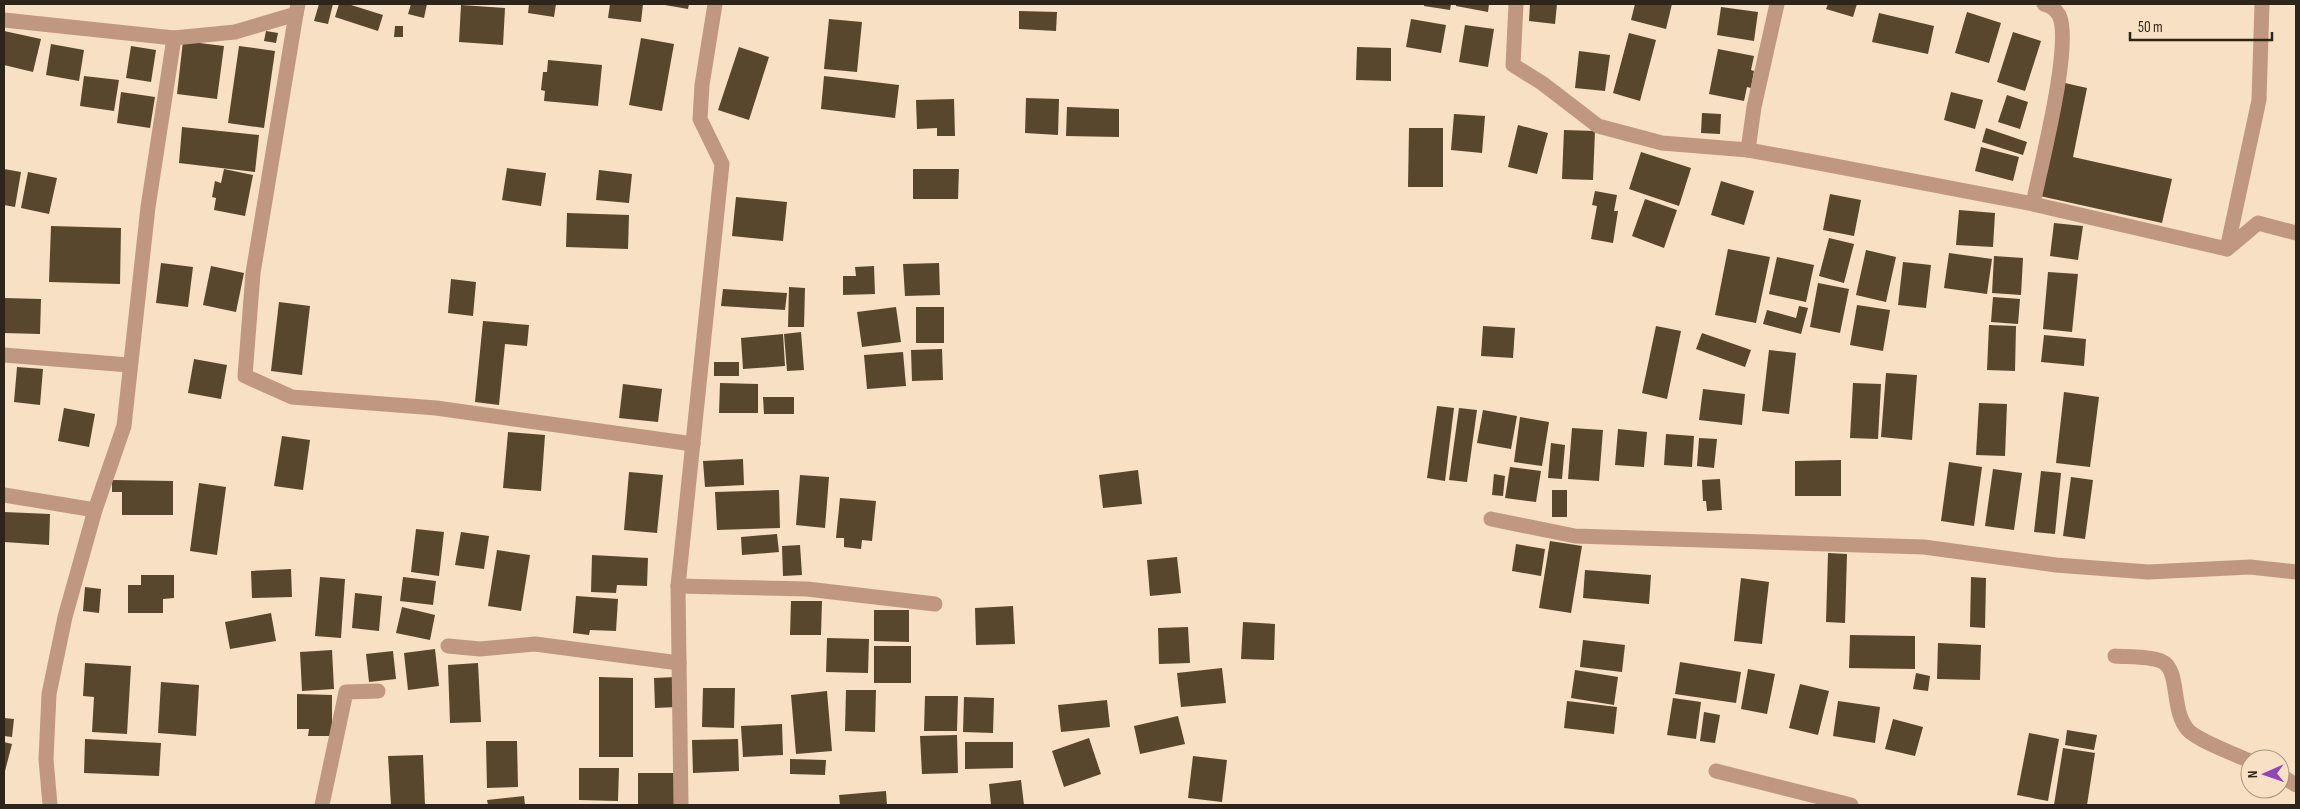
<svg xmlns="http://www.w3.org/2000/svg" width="2300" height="809" viewBox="0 0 2300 809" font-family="'Sofia Sans Condensed',sans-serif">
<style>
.building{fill:#58462d}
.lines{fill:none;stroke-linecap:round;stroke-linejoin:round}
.street{stroke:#c09882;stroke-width:15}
</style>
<rect width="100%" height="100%" fill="#f7e0c3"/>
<g class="building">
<path d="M319 4H333L328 24 314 21Z"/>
<path d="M339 4H348L383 15 378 31 335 17Z"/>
<path d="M411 4H427L424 18 408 14Z"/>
<path d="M529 4H556L554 17 528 13Z"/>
<path d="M610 4H643L641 22 608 18Z"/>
<path d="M659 4H689L688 9Z"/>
<path d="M1424 4H1451L1450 10 1424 6Z"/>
<path d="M1456 4H1489L1488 12 1456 6Z"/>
<path d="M1530 4H1557L1555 24 1529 21Z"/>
<path d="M1635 4H1672L1666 29 1631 20Z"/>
<path d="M1828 4H1857L1853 17 1826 9Z"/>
<path d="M461 5 505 8 503 45 459 42Z"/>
<path d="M1721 7 1758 12 1754 41 1717 35Z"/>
<path d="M1019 11 1057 12 1056 31 1019 29Z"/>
<path d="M1967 12 2001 23 1989 63 1955 53Z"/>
<path d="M1879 13 1934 26 1928 54 1872 42Z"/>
<path d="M829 19 862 22 857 72 824 69Z"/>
<path d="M1411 19 1446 25 1441 53 1406 47Z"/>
<path d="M1465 25 1494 29 1488 67 1459 62Z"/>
<path d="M395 26H403V37H394Z"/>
<path d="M4 31 41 39 33 72 4 65Z"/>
<path d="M266 31 278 33 276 43 264 41Z"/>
<path d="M2013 32 2041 41 2025 91 1997 82Z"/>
<path d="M1629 33 1656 40 1640 101 1613 93Z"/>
<path d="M641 38 674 44 662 111 629 105Z"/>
<path d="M183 41 224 46 217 99 177 94Z"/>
<path d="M51 44 84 50 79 81 46 75Z"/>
<path d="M131 46 156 50 151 82 126 78Z"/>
<path d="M239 46 275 51 264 128 228 123Z"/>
<path d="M739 47 769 57 749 120 718 110Z"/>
<path d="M1357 47 1391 48V81L1356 80Z"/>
<path d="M1718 49 1754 56 1751 70 1754 71 1751 88 1747 87 1744 101 1709 94Z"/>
<path d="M1579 51 1610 55 1605 91 1575 88Z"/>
<path d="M548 60 602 65 598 106 544 101 545 91 541 90 543 72H547Z"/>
<path d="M84 76 119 80 114 111 80 106Z"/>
<path d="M824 76 899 85 895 118 821 109Z"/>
<path d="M2065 83 2087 88 2073 157 2172 179 2162 223 2040 196Z"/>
<path d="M121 92 155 97 150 128 117 123Z"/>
<path d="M1951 92 1983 100 1975 129 1944 120Z"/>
<path d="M2007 95 2028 102 2020 129 1998 122Z"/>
<path d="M1026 98 1059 99 1058 135 1025 133Z"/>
<path d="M954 99 955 136H937V128L917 129 916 100Z"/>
<path d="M1067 107 1119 109V137L1066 136Z"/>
<path d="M1702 113 1721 114 1720 134 1701 133Z"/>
<path d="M1454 114 1485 116 1482 153 1451 150Z"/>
<path d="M1518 125 1548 133 1537 174 1508 167Z"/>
<path d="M182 127 259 135 255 172 179 163Z"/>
<path d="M1409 128H1443V187H1408Z"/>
<path d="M1986 128 2027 142 2023 155 1982 142Z"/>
<path d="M1564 130 1595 131 1593 180 1562 179Z"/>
<path d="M1981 147 2019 157 2013 181 1975 171Z"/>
<path d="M1641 152 1691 168 1679 206 1629 189Z"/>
<path d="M507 168 546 173 541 206 502 200Z"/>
<path d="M4 169 21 172 15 207 4 205Z"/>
<path d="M224 169 253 175 245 216 214 210 216 198 212 197 215 181 221 183Z"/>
<path d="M913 169H959L958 199H913Z"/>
<path d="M599 170 632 174 629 203 596 200Z"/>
<path d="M28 172 57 178 49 214 21 208Z"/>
<path d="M1721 181 1754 191 1744 225 1711 215Z"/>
<path d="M1595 191 1617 195 1614 211H1618L1613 243 1591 239 1597 206 1592 205Z"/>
<path d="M1830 194 1861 200 1854 236 1823 230Z"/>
<path d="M736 197 787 202 783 241 732 236Z"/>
<path d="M1645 199 1677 210 1664 248 1632 236Z"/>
<path d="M1959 210 1995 213 1993 247 1956 245Z"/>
<path d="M567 213 629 215 628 249 566 247Z"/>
<path d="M2054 223 2083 226 2078 260 2050 256Z"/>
<path d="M51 226 121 228 120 284 49 282Z"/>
<path d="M1829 238 1854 244 1844 283 1819 276Z"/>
<path d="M1728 249 1770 257 1756 323 1715 315Z"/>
<path d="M1866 250 1896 257 1886 302 1856 295Z"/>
<path d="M1949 253 1992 259 1987 294 1944 288Z"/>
<path d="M1994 256 2023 258 2021 295 1992 293Z"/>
<path d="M1777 257 1814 265 1806 302 1769 294Z"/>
<path d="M1903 262 1931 265 1926 308 1898 305Z"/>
<path d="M161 263 193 267 188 307 156 303Z"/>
<path d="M939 263 940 295 905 296 903 264Z"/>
<path d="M211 266 244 273 236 312 203 305Z"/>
<path d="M874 266 875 294 843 295V276H856L855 267Z"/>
<path d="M2048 272 2078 274 2072 332 2043 329Z"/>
<path d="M451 279 476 282 473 316 448 313Z"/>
<path d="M1818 283 1849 289 1840 333 1810 327Z"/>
<path d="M789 287 805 288 804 327H788Z"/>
<path d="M723 289 787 293 785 310 721 306Z"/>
<path d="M1993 297 2020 299 2018 324 1991 322Z"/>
<path d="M4 298 41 299 40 334 4 333Z"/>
<path d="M279 302 310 306 302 375 271 371Z"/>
<path d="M1857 305 1890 310 1883 351 1850 345Z"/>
<path d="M1799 306 1808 308 1801 334 1763 324 1767 310 1796 318Z"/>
<path d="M896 307 901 342 862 347 857 312Z"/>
<rect x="916" y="307" width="28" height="36"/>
<path d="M483 321 529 325 527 346 505 344 499 405 475 402Z"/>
<path d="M1989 325 2016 326 2015 371 1987 370Z"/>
<path d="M1483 326 1515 328 1513 358 1481 356Z"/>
<path d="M1656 326 1681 331 1667 399 1642 393Z"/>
<path d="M801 332 804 370 787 371 784 334Z"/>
<path d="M1702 333 1751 350 1745 367 1696 349Z"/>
<path d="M783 334 785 366 743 369 741 338Z"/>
<path d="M2044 335 2086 339 2084 366 2041 362Z"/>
<path d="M942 349 943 380 912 381 911 350Z"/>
<path d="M1769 350 1796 353 1789 414 1762 411Z"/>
<path d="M903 352 906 386 867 389 864 355Z"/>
<path d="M194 359 227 365 221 399 188 393Z"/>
<rect x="714" y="362" width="25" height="14"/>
<path d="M17 367 43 369 40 405 14 402Z"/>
<path d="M1886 373 1917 375 1912 440 1881 437Z"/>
<path d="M720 383 758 384V413H719Z"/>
<path d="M1853 383 1881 384 1878 439 1850 438Z"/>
<path d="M623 384 662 389 658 422 619 418Z"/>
<path d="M1703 389 1745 394 1742 425 1699 420Z"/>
<path d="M2064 392 2099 397 2090 467 2056 463Z"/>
<path d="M763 397H794V414H764Z"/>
<path d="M1979 403 2007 404 2005 456 1976 455Z"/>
<path d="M1437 406 1454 408 1445 481 1427 478Z"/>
<path d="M64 408 95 414 89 447 58 441Z"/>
<path d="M1459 408 1477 410 1467 482 1449 480Z"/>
<path d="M1483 410 1517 416 1511 449 1477 443Z"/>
<path d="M1520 417 1549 422 1542 466 1514 462Z"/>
<path d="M1572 428 1603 430 1599 481 1568 479Z"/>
<path d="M1618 429 1647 432 1644 467 1615 465Z"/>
<path d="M508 432 545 435 541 491 503 488Z"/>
<path d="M1666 434 1694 436 1692 467 1664 465Z"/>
<path d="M282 436 310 440 303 490 274 486Z"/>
<path d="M1699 438 1717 439 1714 468 1697 466Z"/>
<path d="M1551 443 1565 445 1562 479 1548 478Z"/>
<path d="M743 459 744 485 705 487 703 461Z"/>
<path d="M1841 460V496H1795V461Z"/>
<path d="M1949 462 1982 467 1974 526 1941 521Z"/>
<path d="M1510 467 1541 471 1536 502 1505 498Z"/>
<path d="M1993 469 2022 473 2014 530 1985 526Z"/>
<path d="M1138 470 1142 504 1103 508 1099 475Z"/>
<path d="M2041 471 2061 473 2055 534 2034 532Z"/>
<path d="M629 472 663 475 657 533 624 530Z"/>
<path d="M1494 474 1505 476 1503 496 1492 495Z"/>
<path d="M800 475 829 477 825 528 796 525Z"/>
<path d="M2071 477 2093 480 2085 539 2063 536Z"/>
<path d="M1720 479 1722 510 1707 511 1706 501H1703L1702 480Z"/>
<path d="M112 480 173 481V515H122V492H112Z"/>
<path d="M199 483 226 487 217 555 190 551Z"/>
<path d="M779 490 780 528 717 530 715 492Z"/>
<rect x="1552" y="490" width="15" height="27"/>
<path d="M840 498 876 501 872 541 862 540 861 549 844 547V538H836Z"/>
<path d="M4 512 50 514 49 545 4 542Z"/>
<path d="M416 529 444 532 439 576 411 572Z"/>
<path d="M461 532 489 536 484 569 455 565Z"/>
<path d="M777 534 779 552 742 555 741 537Z"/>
<path d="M1550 541 1582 546 1571 613 1539 608Z"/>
<path d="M1516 544 1545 549 1541 576 1512 571Z"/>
<path d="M800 545 802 575 783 576 782 546Z"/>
<path d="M497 550 530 555 521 611 488 606Z"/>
<path d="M1828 553 1847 554 1845 623 1826 622Z"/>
<path d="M592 555 648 558 647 586 617 585 616 593 591 592Z"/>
<path d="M1177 557 1181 593 1150 596 1147 560Z"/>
<path d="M291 569 292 597 252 598 251 571Z"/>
<path d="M1585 570 1651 575 1649 604 1583 598Z"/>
<path d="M141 575H174V598L163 599V613H128V585H141Z"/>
<path d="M320 577 345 579 341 638 315 636Z"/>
<path d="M403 577 436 581 433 605 400 601Z"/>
<path d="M1971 577 1986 578 1985 628 1970 627Z"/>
<path d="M1741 578 1769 582 1762 644 1734 641Z"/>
<path d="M85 587 101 589 99 613 83 611Z"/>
<path d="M355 593 382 596 379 631 352 628Z"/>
<path d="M576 596 618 599 616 631 590 630 589 635 573 633Z"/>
<path d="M791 601H822L821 635H790Z"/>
<path d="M1013 606 1015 644 976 645 975 608Z"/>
<path d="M402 607 435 615 430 640 396 633Z"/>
<path d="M874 610H909V642L874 641Z"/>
<path d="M271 613 276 641 230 649 225 622Z"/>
<path d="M1243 622 1275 624 1274 660 1241 659Z"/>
<path d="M1188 627 1190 663 1159 664 1158 628Z"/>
<path d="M1850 635 1915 636V669L1849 668Z"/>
<path d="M827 638 869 639 868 673 826 672Z"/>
<path d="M1583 640 1625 645 1622 672 1580 667Z"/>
<path d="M1938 643 1981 645 1980 680 1937 679Z"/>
<rect x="874" y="646" width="37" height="37"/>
<path d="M435 649 439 686 408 690 404 653Z"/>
<path d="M332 650 334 689 302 691 300 652Z"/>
<path d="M393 651 396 679 369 682 366 654Z"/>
<path d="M1680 662 1741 672 1736 703 1675 694Z"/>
<path d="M85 663 131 666 127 734 92 732 94 697 83 696Z"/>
<path d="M478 663 481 722 450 723 448 665Z"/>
<path d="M1222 668 1226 703 1181 707 1177 673Z"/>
<path d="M1748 669 1775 674 1767 714 1741 709Z"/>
<path d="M1575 670 1618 677 1614 705 1571 698Z"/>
<path d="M1916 673 1930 676 1928 691 1913 689Z"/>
<path d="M599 677 633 678V757H599Z"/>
<path d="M676 677 677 707 655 708 654 678Z"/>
<path d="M161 682 199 685 196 736 158 733Z"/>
<path d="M1800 684 1829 691 1818 735 1789 728Z"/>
<path d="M703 688H735L734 728 702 727Z"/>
<path d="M846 690H876L875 732 845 731Z"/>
<path d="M827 691 832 751 796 754 791 695Z"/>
<path d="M297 694 332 695V736H308L309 729H297Z"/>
<path d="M925 696H958L957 731H924Z"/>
<path d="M964 697 994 698 993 733 963 732Z"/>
<path d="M1673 698 1701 702 1696 739 1667 735Z"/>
<path d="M1107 700 1110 727 1061 732 1058 705Z"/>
<path d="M1567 701 1617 707 1614 734 1564 728Z"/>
<path d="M1838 701 1880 707 1875 743 1833 736Z"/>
<path d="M1704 712 1720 715 1715 743 1700 741Z"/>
<path d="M1178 716 1185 744 1140 754 1134 726Z"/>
<path d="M4 718 14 719 12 737 4 736Z"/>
<path d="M1893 719 1923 727 1915 756 1885 749Z"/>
<path d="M782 724 783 755 743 757 741 726Z"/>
<path d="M2067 730 2097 735 2094 750 2065 745Z"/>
<path d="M2029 733 2059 739 2048 801 2017 795Z"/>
<path d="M957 735 958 773 922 774 920 736Z"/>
<path d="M1089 738 1101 774 1064 787 1052 751Z"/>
<path d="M85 739 161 743 159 776 84 773Z"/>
<path d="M738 739 739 771 693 773 692 740Z"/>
<path d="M486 741H517L518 787 487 788Z"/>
<path d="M4 742 12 744 4 775Z"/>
<path d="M965 742H1013V768L965 769Z"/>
<path d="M2063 748 2095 753 2087 805H2054Z"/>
<path d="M423 755 425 805H391L388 756Z"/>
<path d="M1193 756 1227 760 1222 802 1188 798Z"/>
<path d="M790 759 826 760 825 775 790 774Z"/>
<path d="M579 768H619L618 801 579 800Z"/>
<rect x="638" y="773" width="38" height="32"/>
<path d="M1021 780 1024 805H991L989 784Z"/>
<path d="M886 791 887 805H840L839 795Z"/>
<path d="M524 796 525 805H488L487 800Z"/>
</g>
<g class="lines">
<g class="street">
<path d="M1516 4 1513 65 1542 83 1598 126 1662 143 1748 150 1819 163 2033 204 2227 249 2258 223 2296 233"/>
<path d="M296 14 253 273 245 376 292 397 436 408 693 444"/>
<path d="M4 20 174 38"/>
<path d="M1748 150 1754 107 1777 4"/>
<path d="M2033 204C2040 168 2073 44 2059 15 2055 8 2051 7 2044 4"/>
<path d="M2227 249 2259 100 2262 4"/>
<path d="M4 355 129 365"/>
<path d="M4 495 95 510"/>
<path d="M1491 519 1575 536 1924 547 2056 565 2148 572 2250 567 2296 572"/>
<path d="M678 586 807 589 935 604"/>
<path d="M448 646 480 649 535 644 679 663"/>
<path d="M2115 656C2129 657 2148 656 2161 661 2181 669 2170 710 2188 730 2197 740 2236 755 2250 761"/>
<path d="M1716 771 1851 805"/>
<path d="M2280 775 2296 785"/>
<path d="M50 805 46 759 49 694 65 617 95 510 124 426 148 207 174 38 235 32 296 14 298 4"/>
<path d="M322 805 346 692 378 691"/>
<path d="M681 805 678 586 722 164 700 119 702 85 715 4"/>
</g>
</g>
<rect width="2300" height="809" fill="none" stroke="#2e251a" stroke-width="10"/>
<g transform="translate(2265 774) rotate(268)"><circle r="24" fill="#f7e0c3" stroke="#a7957f"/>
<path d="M0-4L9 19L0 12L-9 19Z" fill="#9246b7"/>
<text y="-8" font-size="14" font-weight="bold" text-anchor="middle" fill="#2e251a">N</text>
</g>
<path d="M2130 32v8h142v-8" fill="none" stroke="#2e251a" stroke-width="2.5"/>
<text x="2138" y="32" font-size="15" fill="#2e251a" stroke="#f7e0c3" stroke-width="4" paint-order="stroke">50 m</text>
</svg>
